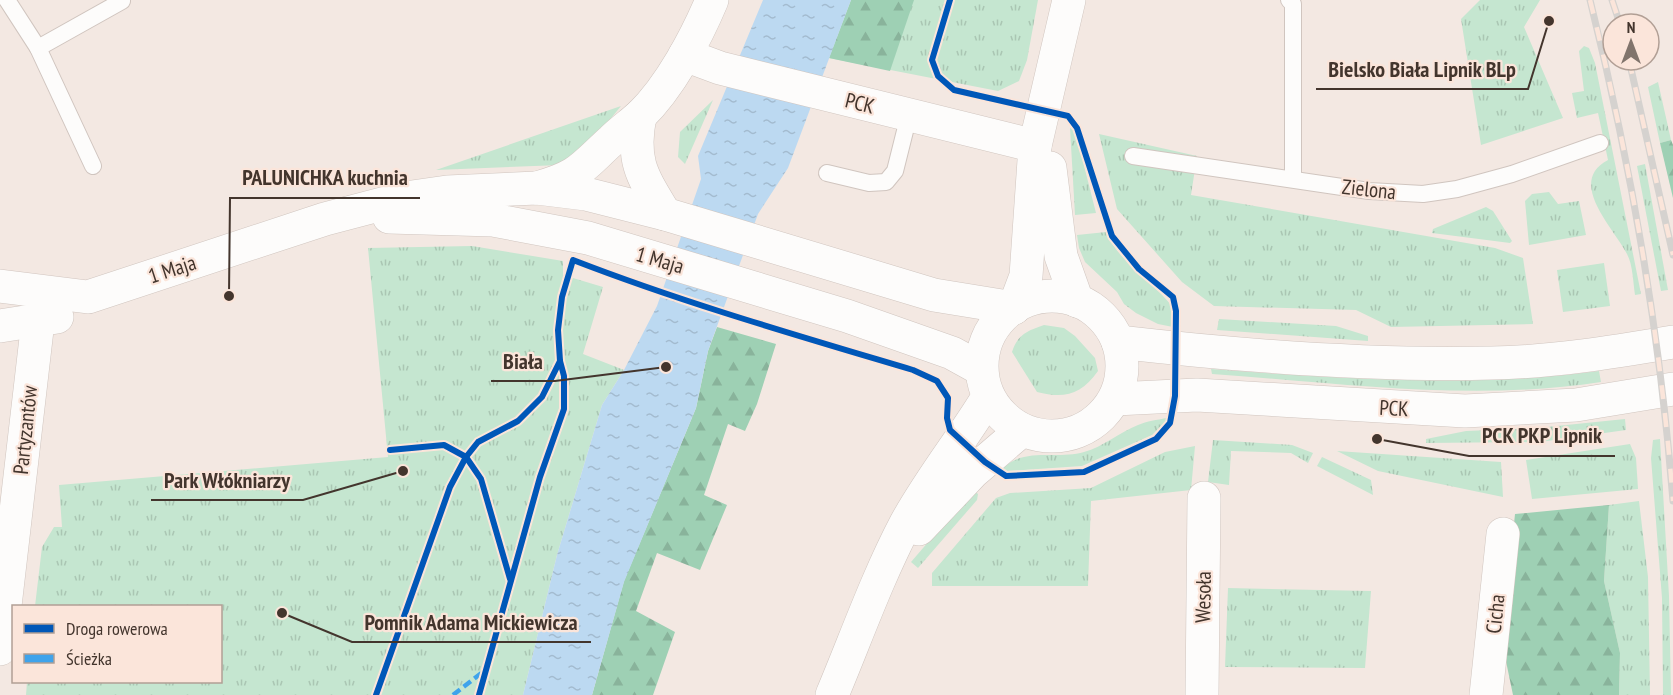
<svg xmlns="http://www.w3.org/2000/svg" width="1673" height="695" viewBox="0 0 1673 695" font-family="'PT Sans Narrow',sans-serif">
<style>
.grass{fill:url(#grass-tufts)}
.forest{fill:url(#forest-firs)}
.water{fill:url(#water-ripples)}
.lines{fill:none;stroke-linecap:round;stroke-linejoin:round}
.lane-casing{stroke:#d0c5bf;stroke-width:18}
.street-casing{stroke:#d0c5bf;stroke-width:34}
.secondary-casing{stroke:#d0c5bf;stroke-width:34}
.lane{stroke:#fdfcfb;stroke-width:16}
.street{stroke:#fdfcfb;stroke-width:33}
.secondary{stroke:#fdfcfb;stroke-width:33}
.rail-casing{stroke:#d5d2cf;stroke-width:7}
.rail{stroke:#fbe5da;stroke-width:4.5;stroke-dasharray:14;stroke-linecap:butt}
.quiet{stroke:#3fa3eb;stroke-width:4.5;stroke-dasharray:9 4.5;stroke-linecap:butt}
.cycleway-casing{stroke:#fbe5da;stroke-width:10}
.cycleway{stroke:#0057b8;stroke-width:6}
.labels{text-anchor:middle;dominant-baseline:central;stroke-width:4.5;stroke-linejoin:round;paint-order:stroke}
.street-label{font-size:21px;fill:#43352d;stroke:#fbe5da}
.leader{fill:none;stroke:#43352d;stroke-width:2}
.callout-dot{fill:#43352d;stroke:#fbe5da;stroke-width:2}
.callout-label{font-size:22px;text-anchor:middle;font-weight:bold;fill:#43352d;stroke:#fbe5da;stroke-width:4.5;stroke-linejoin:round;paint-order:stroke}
</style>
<defs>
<pattern id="grass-tufts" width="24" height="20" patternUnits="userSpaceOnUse" patternTransform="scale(1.5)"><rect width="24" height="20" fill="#c5e6d0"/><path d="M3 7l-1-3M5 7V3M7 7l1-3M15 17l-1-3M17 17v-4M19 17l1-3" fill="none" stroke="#aac6b3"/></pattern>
<pattern id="forest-firs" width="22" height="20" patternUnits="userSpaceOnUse" patternTransform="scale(1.5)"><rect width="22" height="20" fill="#9ed0b4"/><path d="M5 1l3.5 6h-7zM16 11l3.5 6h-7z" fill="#89b39b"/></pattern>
<pattern id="water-ripples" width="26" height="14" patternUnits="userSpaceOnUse" patternTransform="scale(1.5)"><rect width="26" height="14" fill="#bcd9f1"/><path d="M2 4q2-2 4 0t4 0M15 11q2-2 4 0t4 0" fill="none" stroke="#a3bbcf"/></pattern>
</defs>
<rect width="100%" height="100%" fill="#f3e8e2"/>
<g class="grass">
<path d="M851 0H1038L1027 60 1019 81 998 91 829 58Z"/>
<path d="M1480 0H1540L1524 27 1563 118 1481 145 1461 19Z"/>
<path d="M1584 46 1589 48 1595 63 1641 294 1635 295C1633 283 1633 265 1627 254 1614 228 1566 182 1608 160L1598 113 1577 118 1572 93 1584 91 1579 51Z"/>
<path d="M1658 82 1671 140 1660 143 1648 87Z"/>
<path d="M713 100 685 164 678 157 680 132Z"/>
<path d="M621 106 587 148 561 165 436 170Z"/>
<path d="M1070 128 1075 130 1096 213 1075 215Z"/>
<path d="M1099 134 1197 156 1191 195 1495 248 1523 258 1533 324 1391 327 1356 310 1214 306 1182 282 1117 209Z"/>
<path d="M1645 164 1668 290 1661 291 1637 166Z"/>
<path d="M1549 192 1558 204 1579 201 1586 235 1529 245 1525 201 1532 194Z"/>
<path d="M1486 207 1493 211 1512 241 1510 243 1432 233 1433 229Z"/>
<path d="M1106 232C1119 263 1155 282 1174 309L1173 327 1158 324 1136 313 1124 304 1117 292 1085 262 1079 248 1077 235Z"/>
<path d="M472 246 563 261V275L603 287 583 354 624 370 602 405 557 555 523 695H26L27 682H220V606H35L42 547 54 527H62L59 485 388 457 368 248Z"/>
<path d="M1604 263 1610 306 1563 312 1557 270Z"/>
<path d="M1219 319 1336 326 1368 336V341L1217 330Z"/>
<path d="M1044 325 1064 328 1075 336 1095 358 1098 371C1081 395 1064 399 1037 392L1012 352C1018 334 1027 331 1044 325Z"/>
<path d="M1211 369C1342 379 1469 388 1599 371L1601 382C1473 402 1340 383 1212 374Z"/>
<path d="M1166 418 1167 420 1152 435 1082 466 1007 471 1003 468C1024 447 1057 460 1084 452 1103 447 1120 432 1138 425 1147 421 1157 420 1166 418Z"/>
<path d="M1625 419 1626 430 1540 442 1426 443V439L1466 431 1537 428Z"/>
<path d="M1660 439 1669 596 1671 695H1663L1662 598 1651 458 1653 440Z"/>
<path d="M1213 440 1292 445 1313 453 1308 463 1291 453 1231 451 1229 485 1208 482Z"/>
<path d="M1630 444 1636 458 1638 489 1532 499 1526 460Z"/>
<path d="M1195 446 1191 490 1091 501 1088 586H932V573L996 498 1010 493 1091 488 1165 452Z"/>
<path d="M1337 451 1501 462 1503 497 1378 471Z"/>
<path d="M1322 457 1371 480 1373 495 1317 466Z"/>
<path d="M973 490 978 494 977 500 918 568 911 562Z"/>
<path d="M1639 501 1648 577 1650 695H1619L1620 653 1604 581 1609 505Z"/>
<path d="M1228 588 1371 591 1365 668 1225 667Z"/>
</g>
<g class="forest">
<path d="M851 0H914L890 71 829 58Z"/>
<path d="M1671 140 1673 145V198L1660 143Z"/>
<path d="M717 327 776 344 757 404 745 431 728 424 704 495 727 505 700 570 657 553 636 611 675 632 653 695H592L624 581 696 408 708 351Z"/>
<path d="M1609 505 1604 581 1620 653 1619 695H1513L1502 642 1515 514Z"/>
</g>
<path class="water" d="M763 0H851L788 168 758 214 708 351 696 408 624 582 592 695H523L557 555 602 405 624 370 657 306 701 179 698 156Z"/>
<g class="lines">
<defs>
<g id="lane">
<path d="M7 0 38 48 93 166"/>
<path d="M1289 0 1293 4V179"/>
<path d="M38 48 122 1"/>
<path d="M1133 156 1369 191 1423 194 1457 189 1512 174 1600 143"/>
<path d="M827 173 869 183 886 182 895 171 909 115"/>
</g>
<g id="street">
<path d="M685 55 720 68 1035 146"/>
<path d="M640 116C631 161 642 176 665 214"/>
<path d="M1050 168 1061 256 1077 301"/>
<path d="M537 188C580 176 581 168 612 140 621 131 631 124 640 116 670 87 696 38 712 0"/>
<path d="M1014 308 1026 276 1035 146 1069 0"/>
<path d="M919 529 973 472 1022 430"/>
<path d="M832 695C856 638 877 578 906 523 930 479 962 440 988 397"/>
<path d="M1202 695 1204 498"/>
<path d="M1486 695 1503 534"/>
</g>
<g id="secondary">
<path d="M389 217 493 220 588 238 847 316 952 353 981 369"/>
<path d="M0 286 88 297 325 219 405 198 447 192 537 188 586 194 665 214 934 295 1014 308"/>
<circle cx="1052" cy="366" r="70"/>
<path d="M0 326 57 317"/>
<path d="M1118 342C1241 356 1368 366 1492 363 1553 362 1613 352 1673 342"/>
<path d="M1115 399 1197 395 1465 411 1576 405 1673 389"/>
<path d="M0 649 38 321"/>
</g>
</defs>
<use href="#lane" class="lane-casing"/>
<use href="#street" class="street-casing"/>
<use href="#secondary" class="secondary-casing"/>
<use href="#lane" class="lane"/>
<use href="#street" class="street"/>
<use href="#secondary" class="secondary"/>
<defs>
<g id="rail">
<path d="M1590 0C1631 165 1660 332 1673 501"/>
<path d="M1612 0 1620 24"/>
<path d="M1629 60 1673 255"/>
</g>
</defs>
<use href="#rail" class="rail-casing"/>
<use href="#rail" class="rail"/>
<path class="quiet" d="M453 695 484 671"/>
<defs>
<g id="cycleway">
<path d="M390 450 444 445 466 457 481 479 510 579"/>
<path d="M376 695 450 487 466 457 478 442 518 421 542 397 560 361"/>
<path d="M479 695 540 477 564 409V376L560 361 558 330 562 297 573 260C684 303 799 336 913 370L937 381 948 398 947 418 950 430 985 462 1006 476 1084 472 1156 439 1170 423 1175 396 1176 311 1173 297 1139 269 1112 236 1077 128 1068 116 954 90 938 76 932 60 950 0"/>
</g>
</defs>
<use href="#cycleway" class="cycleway-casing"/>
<use href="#cycleway" class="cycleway"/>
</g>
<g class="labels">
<g class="street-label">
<text transform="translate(860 103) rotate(14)">PCK</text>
<text transform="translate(1369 189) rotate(6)">Zielona</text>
<text transform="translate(660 260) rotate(16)">1 Maja</text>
<text transform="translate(172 269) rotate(-18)">1 Maja</text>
<text transform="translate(1394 408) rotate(3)">PCK</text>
<text transform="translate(25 430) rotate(-84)">Partyzantów</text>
<text transform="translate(1203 597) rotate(-89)">Wesoła</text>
<text transform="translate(1495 614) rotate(-84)">Cicha</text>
</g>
</g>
<path class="leader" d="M1549 21L1528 89H1316M229 296L230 198H420M666 367L555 381H491M1377 439L1469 456H1615M403 471L303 500H151M282 613L352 642H591"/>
<g class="callout-dot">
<circle cx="1549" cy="21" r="6"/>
<circle cx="229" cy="296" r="6"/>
<circle cx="666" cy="367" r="6"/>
<circle cx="1377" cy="439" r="6"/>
<circle cx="403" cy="471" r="6"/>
<circle cx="282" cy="613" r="6"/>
</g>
<g class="callout-label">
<text x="1422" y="77">Bielsko Biała Lipnik BLp</text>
<text x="325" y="185">PALUNICHKA kuchnia</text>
<text x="523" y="369">Biała</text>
<text x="1542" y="443">PCK PKP Lipnik</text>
<text x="227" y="488">Park Włókniarzy</text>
<text x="471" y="630">Pomnik Adama Mickiewicza</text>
</g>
<rect x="12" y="605" width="210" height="78" fill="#fbe5da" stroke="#b19f95" stroke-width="1.5"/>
<rect x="24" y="624" width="30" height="9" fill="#0057b8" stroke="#b19f95" stroke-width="1.5"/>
<text x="66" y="635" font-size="18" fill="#43352d">Droga rowerowa</text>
<rect x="24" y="654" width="30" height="9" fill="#3fa3eb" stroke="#b19f95" stroke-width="1.5"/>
<text x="66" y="665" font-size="18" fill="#43352d">Ścieżka</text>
<g transform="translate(1631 42)"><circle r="28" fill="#fbe5da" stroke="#b19f95" stroke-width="1.5"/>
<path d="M0-4.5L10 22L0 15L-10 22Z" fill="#81746c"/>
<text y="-9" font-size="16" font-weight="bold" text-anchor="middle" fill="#43352d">N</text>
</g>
</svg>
